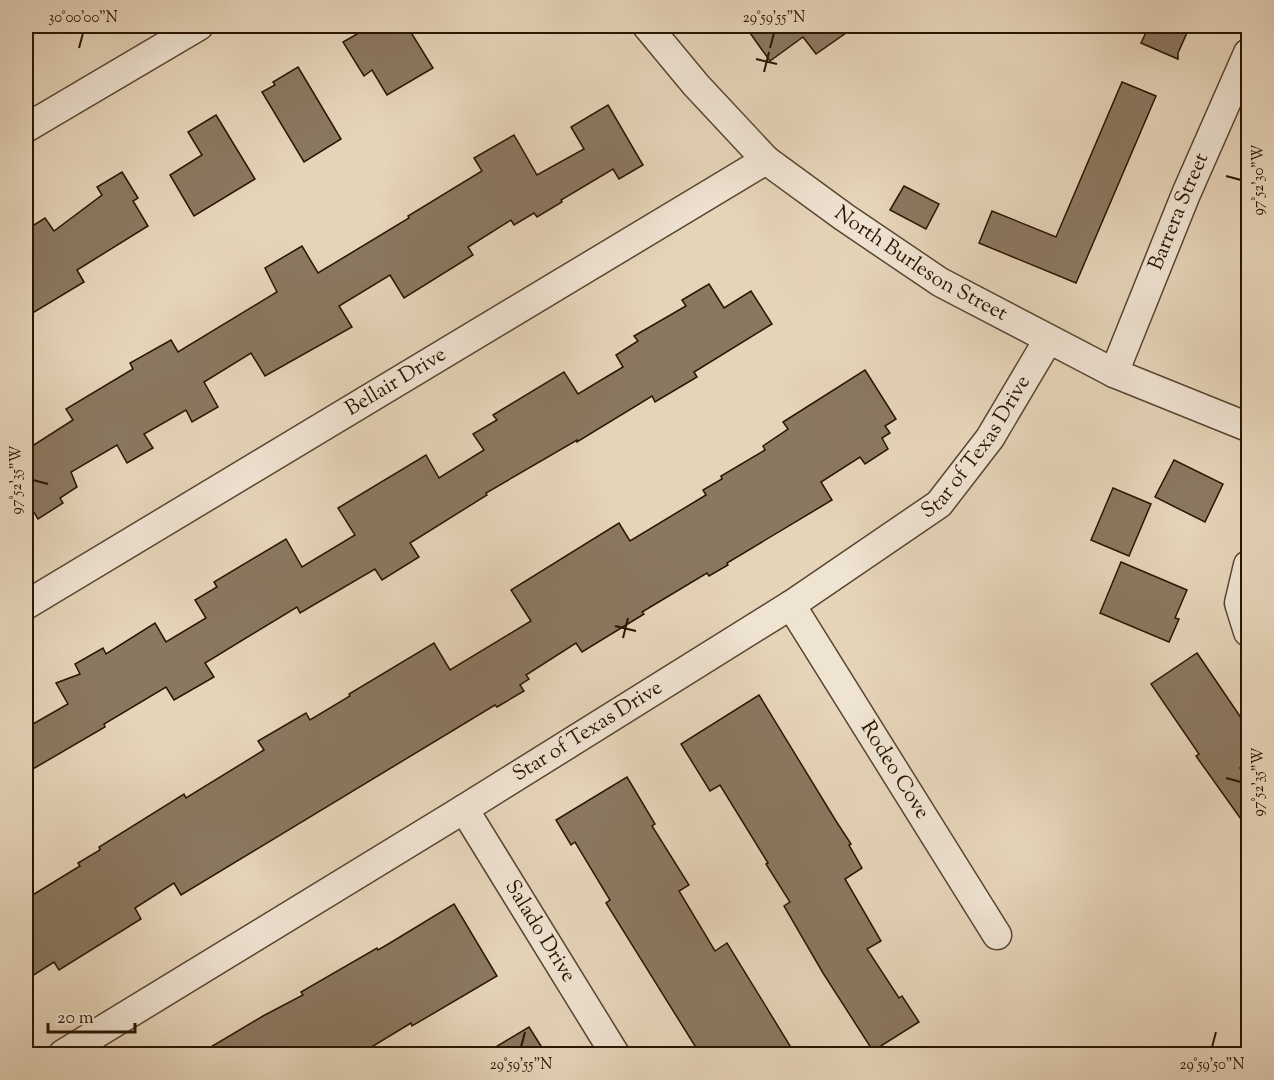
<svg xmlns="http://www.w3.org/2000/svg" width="1274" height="1080" viewBox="0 0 1274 1080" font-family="'Sorts Mill Goudy',serif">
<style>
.building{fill:#8b7861;stroke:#281501;stroke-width:1.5}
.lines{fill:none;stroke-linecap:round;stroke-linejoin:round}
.minor-casing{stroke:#58452f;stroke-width:31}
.minor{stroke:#efe3d2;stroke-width:28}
.ticks{fill:none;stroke:#281501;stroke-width:2}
.labels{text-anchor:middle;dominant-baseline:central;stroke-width:4.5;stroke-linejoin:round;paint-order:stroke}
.street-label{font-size:21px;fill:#281501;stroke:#efe3d2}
.neatline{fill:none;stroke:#281501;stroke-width:2}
.ticks-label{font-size:15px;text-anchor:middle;fill:#281501}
</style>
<rect width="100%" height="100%" fill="#e6d4b9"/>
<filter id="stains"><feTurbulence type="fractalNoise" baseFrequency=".00333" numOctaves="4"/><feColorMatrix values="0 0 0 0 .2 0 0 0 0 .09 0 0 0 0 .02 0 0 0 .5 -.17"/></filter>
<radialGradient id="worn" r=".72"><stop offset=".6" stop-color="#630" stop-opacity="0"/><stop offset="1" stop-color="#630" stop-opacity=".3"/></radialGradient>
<g class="building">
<path d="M371 26H407L433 68 387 95 372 70 364 76 343 42Z"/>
<path d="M745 26H856L816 54 803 37 770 61Z"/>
<path d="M1149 26H1190L1178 53V59L1141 43Z"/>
<path d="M298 67 341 139 304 162 262 92 275 85 273 82Z"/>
<path d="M1122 82 1156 96 1076 283 979 243 992 211 1056 237Z"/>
<path d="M608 105 643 165 619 179 613 169 561 200 562 202 537 217 534 213 514 225 511 220 468 247 473 255 404 298 390 275 339 306 352 327 265 376 251 353 204 382 218 407 192 422 186 410 144 434 153 448 127 463 117 445 71 472 77 487 60 498 63 503 38 519 26 499V450L73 420 66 409 133 369 130 363 171 340 178 352 277 292 265 268 302 246 318 273 409 218 408 216 482 171 474 158 514 135 537 175 584 149 571 127Z"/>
<path d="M216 115 255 179 194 216 170 175 202 155 188 132Z"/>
<path d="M122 172 138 198 133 201 148 226 77 270 84 282 26 317V230L45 218 54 231 102 195 97 187Z"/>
<path d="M904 186 939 204 926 229 890 210Z"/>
<path d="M709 284 724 308 751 291 772 324 694 372 697 377 655 402 652 396 577 442V440L486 493 487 495 410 543 419 557 382 580 375 569 300 613 297 607 205 663 214 677 174 700 166 687 104 724 105 727 26 773V728L68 704 56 683 80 674 75 664 103 648 106 654 155 623 166 642 206 618 195 600 217 587 214 582 286 539 302 567 355 535 338 508 426 455 439 478 484 450 473 434 497 420 493 415 564 372 578 394 623 367 616 355 638 341 634 336 686 306 682 300Z"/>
<path d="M865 370 896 419 885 426 890 433 882 438 888 449 865 464 860 457 821 482 832 500 727 563 728 565 709 576 707 573 642 612 644 614 582 652 576 643 526 675 529 679 520 685 524 691 497 707 495 705 181 895 174 883 135 908 141 919 59 970 54 962 26 980V899L80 866 78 863 100 850 99 847 184 794 186 798 264 750 258 741 306 713 310 720 350 696 349 694 434 643 450 670 531 621 511 590 619 523 630 541 706 495 703 490 722 479 721 476 765 450 763 446 788 429 783 422Z"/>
<path d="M1174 460 1223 484 1205 522 1155 497Z"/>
<path d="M1113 488 1151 504 1129 556 1091 540Z"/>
<path d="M1121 562 1187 590 1175 618 1179 619 1169 642 1100 613Z"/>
<path d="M1197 653 1248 728V762L1240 768 1248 781V829L1196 756 1199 754 1151 684Z"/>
<path d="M759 695 836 821 851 844 849 845 862 868 845 879 881 941 867 949 899 998 902 996 919 1022 873 1051 823 973 784 906 790 902 766 864 768 863 720 785 710 791 681 744Z"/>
<path d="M627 777 655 824 652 826 689 885 679 891 715 951 727 943 795 1054H700L606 903 610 900 575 842 571 845 556 820Z"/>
<path d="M454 904 497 976 412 1026 411 1023 360 1054H199L263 1016 303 995 301 992 377 948 378 950 390 943Z"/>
<path d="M529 1027 546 1054H484Z"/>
</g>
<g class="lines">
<defs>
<g id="minor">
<path id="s1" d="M647 26 696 85 766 160 844 217 940 282 1114 373 1248 427"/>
<path d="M26 128 199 26"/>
<path id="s2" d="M1114 373 1186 194 1248 53"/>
<path d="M1248 565 1239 603 1248 632"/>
<path id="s3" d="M26 605 766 160"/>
<path id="s4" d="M791 605 997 935"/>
<path id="s5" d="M464 809 615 1054"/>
<path id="s6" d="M63 1054 464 809 791 605 939 504 990 438 1048 340"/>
</g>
</defs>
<use href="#minor" class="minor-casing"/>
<use href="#minor" class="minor"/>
</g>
<path class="ticks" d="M79 48 83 33M770 48 774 33M756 59 777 64M764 72 769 52M1226 176 1241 180M33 480 48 484M615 626 636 631M623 638 628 618M1226 778 1241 782M521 1047 525 1032M1212 1047 1216 1032"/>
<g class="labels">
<g class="street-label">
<text stroke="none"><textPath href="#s2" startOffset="174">Barrera Street</textPath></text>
<text stroke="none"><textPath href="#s1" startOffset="366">North Burleson Street</textPath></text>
<text stroke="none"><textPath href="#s3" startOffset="432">Bellair Drive</textPath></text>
<text stroke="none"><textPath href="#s6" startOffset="1102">Star of Texas Drive</textPath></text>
<text stroke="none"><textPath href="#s6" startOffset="616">Star of Texas Drive</textPath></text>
<text stroke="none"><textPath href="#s4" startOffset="195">Rodeo Cove</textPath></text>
<text stroke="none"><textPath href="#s5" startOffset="144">Salado Drive</textPath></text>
</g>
</g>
<rect width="1274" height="1080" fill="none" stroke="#e6d4b9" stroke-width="66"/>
<path d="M48 1023v9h87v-9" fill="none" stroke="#281501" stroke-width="3"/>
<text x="57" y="1023" font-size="18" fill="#281501" stroke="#efe3d2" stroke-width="4.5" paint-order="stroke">20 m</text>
<rect x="33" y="33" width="1208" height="1014" class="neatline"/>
<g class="ticks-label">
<text x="83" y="22">30°00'00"N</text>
<text x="774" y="22">29°59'55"N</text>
<text transform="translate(1258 180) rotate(-90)" y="5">97°52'30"W</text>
<text transform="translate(16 480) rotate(-90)" y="5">97°52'35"W</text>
<text transform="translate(1258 782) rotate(-90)" y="5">97°52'35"W</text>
<text x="521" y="1069">29°59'55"N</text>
<text x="1212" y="1069">29°59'50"N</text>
</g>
<rect width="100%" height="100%" filter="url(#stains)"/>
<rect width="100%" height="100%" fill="url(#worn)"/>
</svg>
